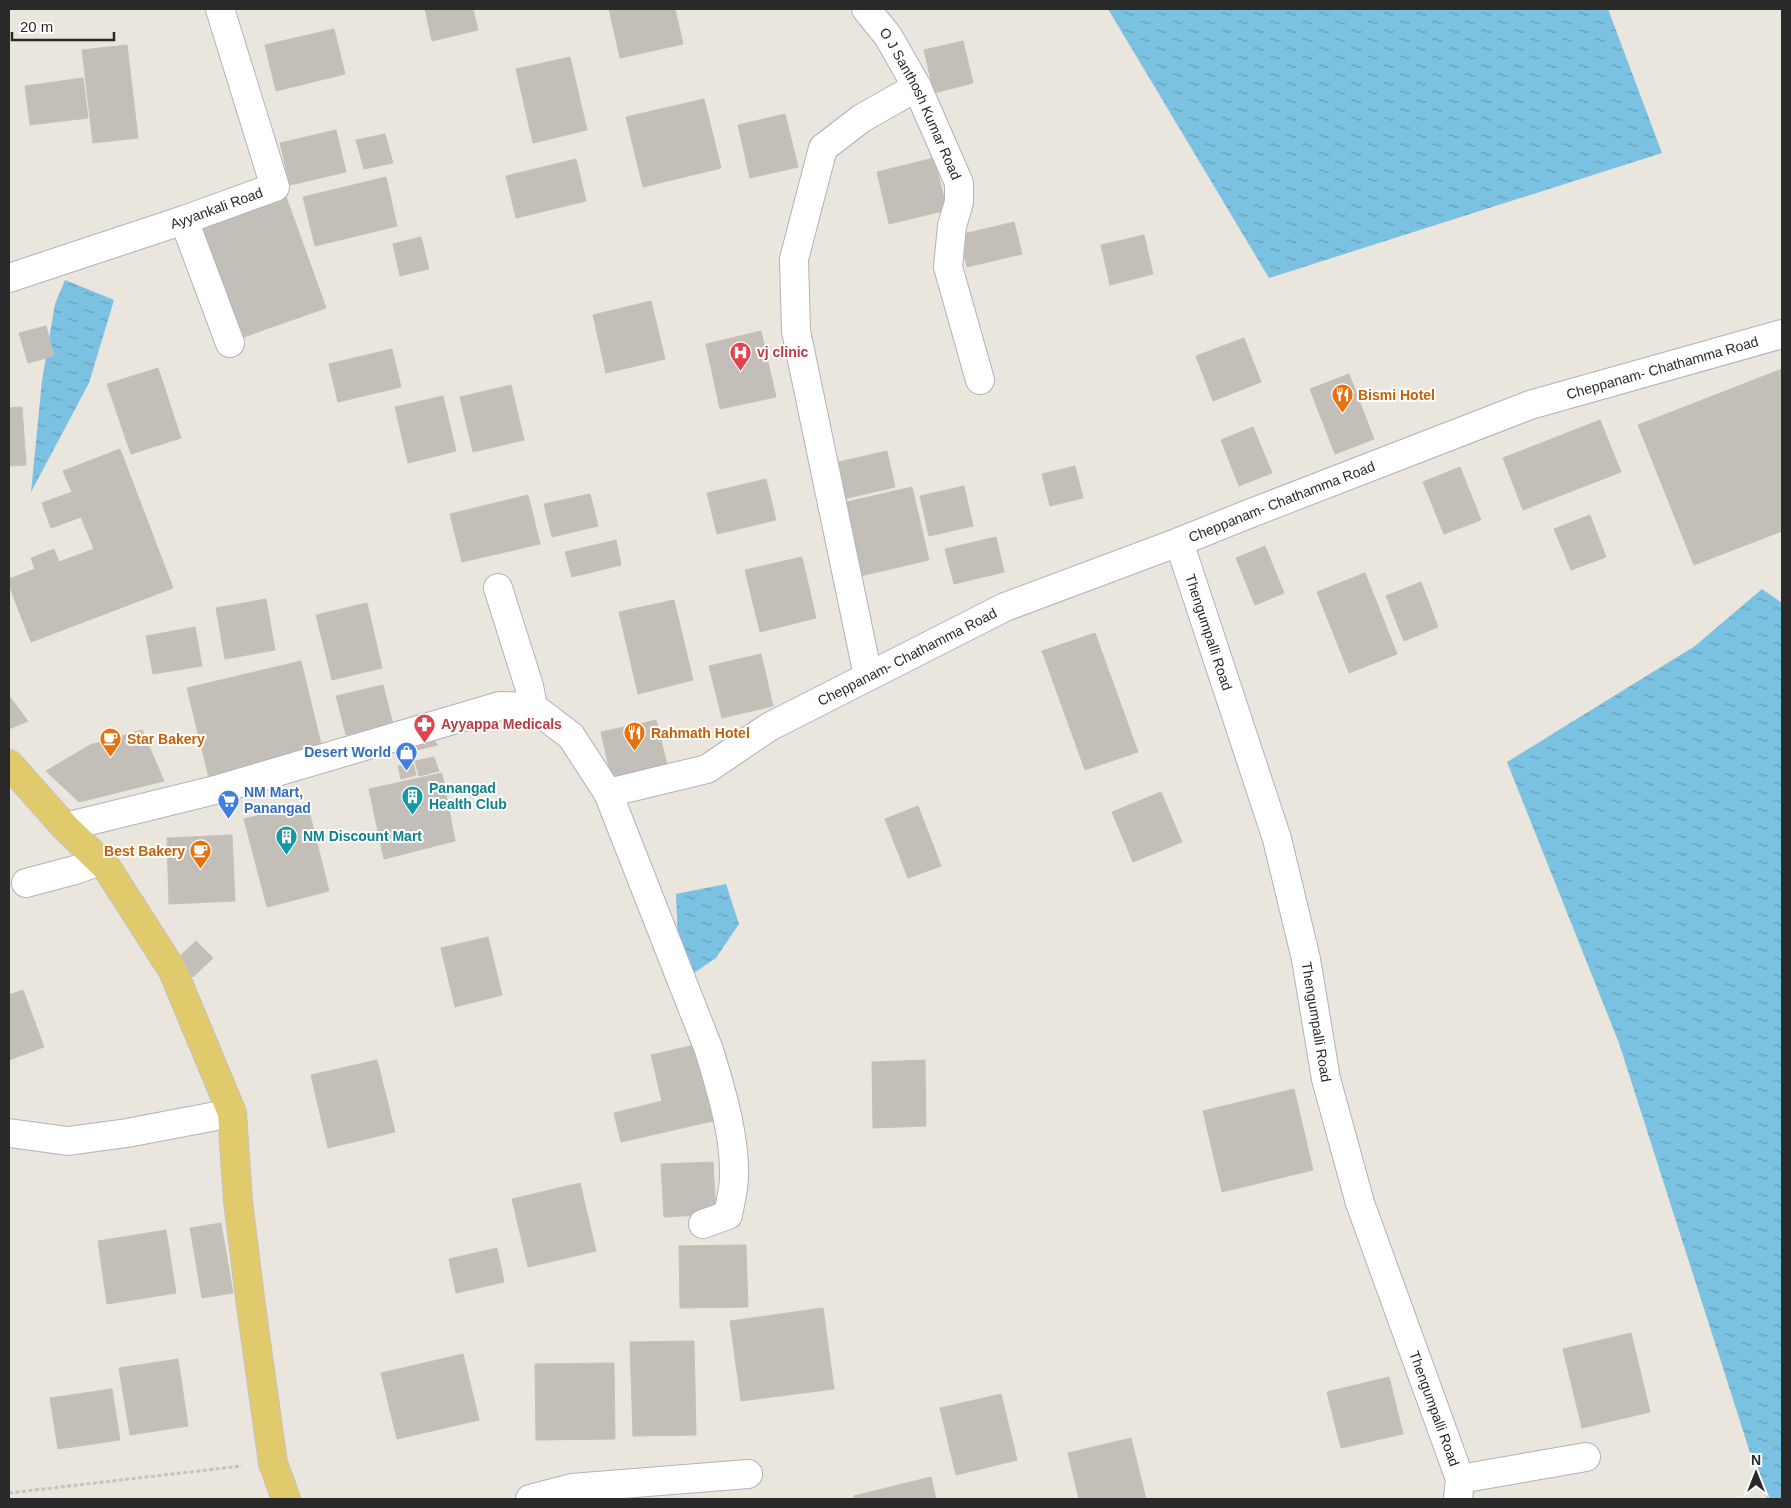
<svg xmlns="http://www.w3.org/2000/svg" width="1791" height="1508" viewBox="0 0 1791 1508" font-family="Arial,sans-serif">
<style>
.water{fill:url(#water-ripples)}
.building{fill:#c3bfb8;stroke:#c5c1b7}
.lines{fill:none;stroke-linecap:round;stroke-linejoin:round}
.minor-casing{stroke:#b0b2bc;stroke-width:30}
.major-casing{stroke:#c3c3c3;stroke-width:30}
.path{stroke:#c3c3c3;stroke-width:3;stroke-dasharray:4 2.5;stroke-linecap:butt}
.minor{stroke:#fff;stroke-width:28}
.major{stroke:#e1ca6b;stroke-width:28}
.labels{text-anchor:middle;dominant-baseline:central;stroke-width:4;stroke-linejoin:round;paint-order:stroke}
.street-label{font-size:14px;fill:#292929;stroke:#fff}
.health-label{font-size:14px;font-weight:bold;fill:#be3a42;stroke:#fff;text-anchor:start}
.food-label{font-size:14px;font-weight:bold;fill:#c56008;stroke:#fff;text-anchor:start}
.shop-label{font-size:14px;font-weight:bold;fill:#366cbe;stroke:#fff;text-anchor:end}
.culture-label{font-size:14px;font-weight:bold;fill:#0d838f;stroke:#fff;text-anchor:start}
</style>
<defs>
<pattern id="water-ripples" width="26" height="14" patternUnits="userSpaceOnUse" patternTransform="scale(1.25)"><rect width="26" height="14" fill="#7bc1e1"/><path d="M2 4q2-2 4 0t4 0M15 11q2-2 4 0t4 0" fill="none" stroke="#659db6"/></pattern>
</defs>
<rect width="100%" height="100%" fill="#eae5dd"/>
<g class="water">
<path d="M1108 9H1608L1662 153 1269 278Z"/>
<path d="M65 280 114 300 89 383 31 492 42 381 55 304Z"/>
<path d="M1762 589 1782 603V1499H1768L1762 1490 1619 1043 1507 762 1695 646Z"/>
<path d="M726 884 739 924 716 958 688 977 678 941 676 894Z"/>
</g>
<g class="building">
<path d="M425 9H473L478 30 432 41Z"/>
<path d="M609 9H675L683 44 620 58Z"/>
<path d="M334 29 345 74 276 91 265 45Z"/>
<path d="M963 41 973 83 934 93 924 50Z"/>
<path d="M127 45 138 138 93 143 82 50Z"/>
<path d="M570 57 587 130 533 143 516 69Z"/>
<path d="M83 78 88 118 30 125 25 86Z"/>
<path d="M704 99 721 168 643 187 626 117Z"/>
<path d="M785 114 798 167 750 178 738 125Z"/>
<path d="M336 130 346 172 290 185 280 143Z"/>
<path d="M385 134 393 163 364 169 356 140Z"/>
<path d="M934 158 947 210 889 224 877 172Z"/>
<path d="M576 159 586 201 516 218 506 176Z"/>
<path d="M386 177 397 226 315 246 303 197Z"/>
<path d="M284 191 326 308 238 339 195 222Z"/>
<path d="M1014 222 1022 254 967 267 959 235Z"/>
<path d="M1144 235 1153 274 1110 285 1101 245Z"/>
<path d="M421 237 429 269 400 276 393 244Z"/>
<path d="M651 301 665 359 606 373 593 315Z"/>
<path d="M46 326 54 356 28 363 19 333Z"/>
<path d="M761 331 776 397 720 409 706 344Z"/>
<path d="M1244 338 1261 382 1213 401 1196 356Z"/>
<path d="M392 349 401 387 338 402 329 364Z"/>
<path d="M158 368 181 438 131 454 107 384Z"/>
<path d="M1782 369V531L1694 565 1638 425Z"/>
<path d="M1349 374 1374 439 1335 454 1310 389Z"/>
<path d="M511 385 524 440 473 452 460 397Z"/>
<path d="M443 396 456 451 408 463 395 407Z"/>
<path d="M22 407 26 465 9 466V408Z"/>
<path d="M1600 420 1621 472 1523 510 1503 458Z"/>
<path d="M1253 427 1272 473 1239 486 1221 440Z"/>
<path d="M120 449 173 588 31 642 9 585V579L35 569 31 558 54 549 59 562 94 549 81 517 51 528 42 503 72 492 63 471Z"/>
<path d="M887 451 895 487 839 500 830 464Z"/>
<path d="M1075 466 1083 498 1050 506 1042 474Z"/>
<path d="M1460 467 1481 520 1444 534 1423 482Z"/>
<path d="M766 479 776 520 717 534 707 493Z"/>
<path d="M964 486 973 526 929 536 920 496Z"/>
<path d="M912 487 929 560 856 577 838 504Z"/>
<path d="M590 494 598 526 552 537 544 504Z"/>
<path d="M528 495 540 544 462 562 450 514Z"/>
<path d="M1590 515 1606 557 1571 570 1554 529Z"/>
<path d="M996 537 1004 572 954 584 945 549Z"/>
<path d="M616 540 621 565 572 577 565 552Z"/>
<path d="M1265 546 1284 593 1255 605 1236 558Z"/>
<path d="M802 557 816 618 760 632 745 570Z"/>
<path d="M1365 573 1397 654 1349 673 1317 592Z"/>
<path d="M1421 582 1438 627 1404 641 1386 596Z"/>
<path d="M266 599 275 650 225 659 216 608Z"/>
<path d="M674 600 693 680 638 694 619 612Z"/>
<path d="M367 603 382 668 332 680 316 615Z"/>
<path d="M195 627 202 666 153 674 146 636Z"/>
<path d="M1095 633 1138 752 1085 770 1042 651Z"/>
<path d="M761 654 773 706 722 718 709 666Z"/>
<path d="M301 661 324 757 210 782 187 688Z"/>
<path d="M383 685 393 724 346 735 336 696Z"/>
<path d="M9 696 28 721 9 729Z"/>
<path d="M656 720 669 772 613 785 601 732Z"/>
<path d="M142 730 164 781 79 802 46 771 90 745Z"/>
<path d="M434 731 433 740 438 745 416 750 413 736Z"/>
<path d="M434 757 439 771 419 776 415 761Z"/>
<path d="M413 763 416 775 401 779 398 766Z"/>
<path d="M442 773 455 841 384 859 369 789Z"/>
<path d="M1161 792 1182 842 1133 862 1112 812Z"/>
<path d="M307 803 329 891 267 907 244 819Z"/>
<path d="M918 806 941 866 908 878 885 819Z"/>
<path d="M232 835 235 901 169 904 167 838Z"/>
<path d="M488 937 502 995 455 1007 441 948Z"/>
<path d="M196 941 213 958 193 977 177 959Z"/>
<path d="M23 990 44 1047 9 1060V995Z"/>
<path d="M699 1044 717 1120 621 1142 614 1113 662 1101 651 1055Z"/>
<path d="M377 1060 395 1132 328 1148 311 1075Z"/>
<path d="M925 1060 926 1126 873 1128 872 1062Z"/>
<path d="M1294 1089 1313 1170 1222 1192 1203 1111Z"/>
<path d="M713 1162 716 1214 664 1217 661 1164Z"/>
<path d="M580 1183 596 1251 528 1267 512 1199Z"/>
<path d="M221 1223 233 1293 202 1298 190 1228Z"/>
<path d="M166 1230 176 1293 107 1304 98 1241Z"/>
<path d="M746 1245 748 1307 680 1308 679 1246Z"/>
<path d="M497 1248 504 1282 456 1293 449 1259Z"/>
<path d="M823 1308 834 1389 741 1401 730 1321Z"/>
<path d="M1631 1333 1650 1412 1582 1428 1563 1349Z"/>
<path d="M694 1341 696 1435 633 1436 630 1342Z"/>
<path d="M463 1354 479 1420 397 1439 381 1373Z"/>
<path d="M178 1359 188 1426 130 1435 119 1368Z"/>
<path d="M614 1363 615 1439 536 1440 535 1364Z"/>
<path d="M1389 1377 1403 1434 1341 1448 1327 1392Z"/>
<path d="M112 1389 120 1440 58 1449 50 1398Z"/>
<path d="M1001 1394 1017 1460 956 1475 940 1408Z"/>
<path d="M1131 1438 1146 1499H1079L1068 1453Z"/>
<path d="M931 1477 936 1499H854V1496Z"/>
</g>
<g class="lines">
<defs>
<g id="minor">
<path id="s1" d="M866 9 888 36 917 87 959 183V202L952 226 948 267 980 380"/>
<path d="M184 220 230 343"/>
<path id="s2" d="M9 278 184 220 275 187 220 9"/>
<path id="s3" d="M1179 542 1277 839 1306 959 1326 1079 1360 1203 1460 1479 1458 1499"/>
<path d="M498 588 529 686 533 707"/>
<path d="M868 676 796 331 794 259 823 148 862 118 917 87"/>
<path d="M608 793 709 1050C721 1090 735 1134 734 1177 734 1189 730 1203 728 1215L703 1224"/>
<path id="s4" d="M65 827 219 789 500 706 533 707 571 736 608 793 707 769 769 727 1005 607 1179 542 1246 515 1530 405 1782 334"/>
<path d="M26 883 75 870 100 861"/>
<path d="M9 1133 68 1141 127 1133 232 1113"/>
<path d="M1460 1479 1586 1457"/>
<path d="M530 1499 572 1488 748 1474"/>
</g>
<path id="major" d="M9 764 65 827 107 868 173 971 232 1113 238 1201 251 1306 273 1463 286 1499"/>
</defs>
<use href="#minor" class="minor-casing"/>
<use href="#major" class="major-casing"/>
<path class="path" d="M9 1493 242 1466"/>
<use href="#minor" class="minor"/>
<use href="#major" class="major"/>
</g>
<defs>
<symbol id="hospital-pin" viewBox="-11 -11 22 30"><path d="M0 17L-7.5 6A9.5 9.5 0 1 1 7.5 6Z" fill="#e0444e" stroke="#fff"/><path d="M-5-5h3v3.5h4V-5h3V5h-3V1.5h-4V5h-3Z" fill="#fff"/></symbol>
<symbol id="restaurant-pin" viewBox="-11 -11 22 30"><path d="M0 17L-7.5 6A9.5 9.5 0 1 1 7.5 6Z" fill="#e8710a" stroke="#fff"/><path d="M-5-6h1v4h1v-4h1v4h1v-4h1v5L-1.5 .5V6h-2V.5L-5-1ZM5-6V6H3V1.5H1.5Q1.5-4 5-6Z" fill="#fff"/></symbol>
<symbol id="pharmacy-pin" viewBox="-11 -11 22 30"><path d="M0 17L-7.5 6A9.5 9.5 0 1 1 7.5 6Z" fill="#e0444e" stroke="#fff"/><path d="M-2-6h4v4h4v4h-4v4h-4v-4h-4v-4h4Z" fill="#fff"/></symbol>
<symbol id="cafe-pin" viewBox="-11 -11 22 30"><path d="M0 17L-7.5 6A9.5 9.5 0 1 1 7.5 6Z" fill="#e8710a" stroke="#fff"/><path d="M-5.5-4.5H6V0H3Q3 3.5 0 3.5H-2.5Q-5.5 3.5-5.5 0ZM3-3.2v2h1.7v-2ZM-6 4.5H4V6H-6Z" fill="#fff"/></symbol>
<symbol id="shop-pin" viewBox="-11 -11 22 30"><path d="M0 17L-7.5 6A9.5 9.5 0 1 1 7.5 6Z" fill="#3f7fe0" stroke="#fff"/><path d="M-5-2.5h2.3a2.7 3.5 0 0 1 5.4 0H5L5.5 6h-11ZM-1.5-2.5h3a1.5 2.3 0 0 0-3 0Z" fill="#fff"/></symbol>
<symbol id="building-pin" viewBox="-11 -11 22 30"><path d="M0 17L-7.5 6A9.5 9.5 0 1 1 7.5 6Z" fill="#0f9aa8" stroke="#fff"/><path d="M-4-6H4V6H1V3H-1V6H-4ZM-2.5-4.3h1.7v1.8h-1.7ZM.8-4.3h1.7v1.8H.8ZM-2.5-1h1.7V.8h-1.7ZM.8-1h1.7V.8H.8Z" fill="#fff"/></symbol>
<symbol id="supermarket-pin" viewBox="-11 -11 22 30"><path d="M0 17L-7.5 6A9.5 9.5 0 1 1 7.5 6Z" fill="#3f7fe0" stroke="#fff"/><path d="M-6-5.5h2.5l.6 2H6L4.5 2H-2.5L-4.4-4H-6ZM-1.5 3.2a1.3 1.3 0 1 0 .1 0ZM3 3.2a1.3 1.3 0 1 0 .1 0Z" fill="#fff"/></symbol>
</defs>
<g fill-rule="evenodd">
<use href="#hospital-pin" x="728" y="340" width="25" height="34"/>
<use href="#restaurant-pin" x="1330" y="382" width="25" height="34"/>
<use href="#pharmacy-pin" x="412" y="712" width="25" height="34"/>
<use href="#restaurant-pin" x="622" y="720" width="25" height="34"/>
<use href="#cafe-pin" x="98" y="726" width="25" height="34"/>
<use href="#shop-pin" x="394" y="740" width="25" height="34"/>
<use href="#building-pin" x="400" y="784" width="25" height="34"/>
<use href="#supermarket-pin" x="216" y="788" width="25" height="34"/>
<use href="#building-pin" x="274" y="824" width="25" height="34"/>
<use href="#cafe-pin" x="188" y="838" width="25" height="34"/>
</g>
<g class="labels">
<g class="street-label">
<text stroke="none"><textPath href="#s1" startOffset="110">O J Santhosh Kumar Road</textPath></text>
<text stroke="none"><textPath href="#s2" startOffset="219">Ayyankali Road</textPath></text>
<text stroke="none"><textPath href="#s4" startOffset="1742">Cheppanam- Chathamma Road</textPath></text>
<text stroke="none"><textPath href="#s4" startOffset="1338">Cheppanam- Chathamma Road</textPath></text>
<text stroke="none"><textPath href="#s3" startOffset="95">Thengumpalli Road</textPath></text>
<text stroke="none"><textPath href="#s4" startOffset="932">Cheppanam- Chathamma Road</textPath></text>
<text stroke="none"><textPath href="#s3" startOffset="500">Thengumpalli Road</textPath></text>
<text stroke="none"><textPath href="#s3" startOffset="905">Thengumpalli Road</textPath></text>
</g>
<g class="health-label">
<text x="757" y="352">vj clinic</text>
<text x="441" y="724">Ayyappa Medicals</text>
</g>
<g class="food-label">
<text x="1358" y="395">Bismi Hotel</text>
<text x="651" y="733">Rahmath Hotel</text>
<text x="127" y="739">Star Bakery</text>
<text x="185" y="851" text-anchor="end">Best Bakery</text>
</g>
<g class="shop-label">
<text x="391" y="752">Desert World</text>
<text x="244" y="792" text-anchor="start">NM Mart,<tspan x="244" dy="16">Panangad</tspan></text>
</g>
<g class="culture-label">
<text x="429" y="788">Panangad<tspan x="429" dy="16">Health Club</tspan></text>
<text x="303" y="836">NM Discount Mart</text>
</g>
</g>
<rect width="1791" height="1508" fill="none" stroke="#292929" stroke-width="20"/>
<g transform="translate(1756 1473)" stroke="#ffffff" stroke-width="4" paint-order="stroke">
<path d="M0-4L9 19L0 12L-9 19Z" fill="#292929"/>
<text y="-8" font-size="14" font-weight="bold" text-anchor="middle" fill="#292929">N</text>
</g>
<path d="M12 32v8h102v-8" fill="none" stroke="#292929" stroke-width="2.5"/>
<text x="20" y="32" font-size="15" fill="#292929" stroke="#ffffff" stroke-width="4" paint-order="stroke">20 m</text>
</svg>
